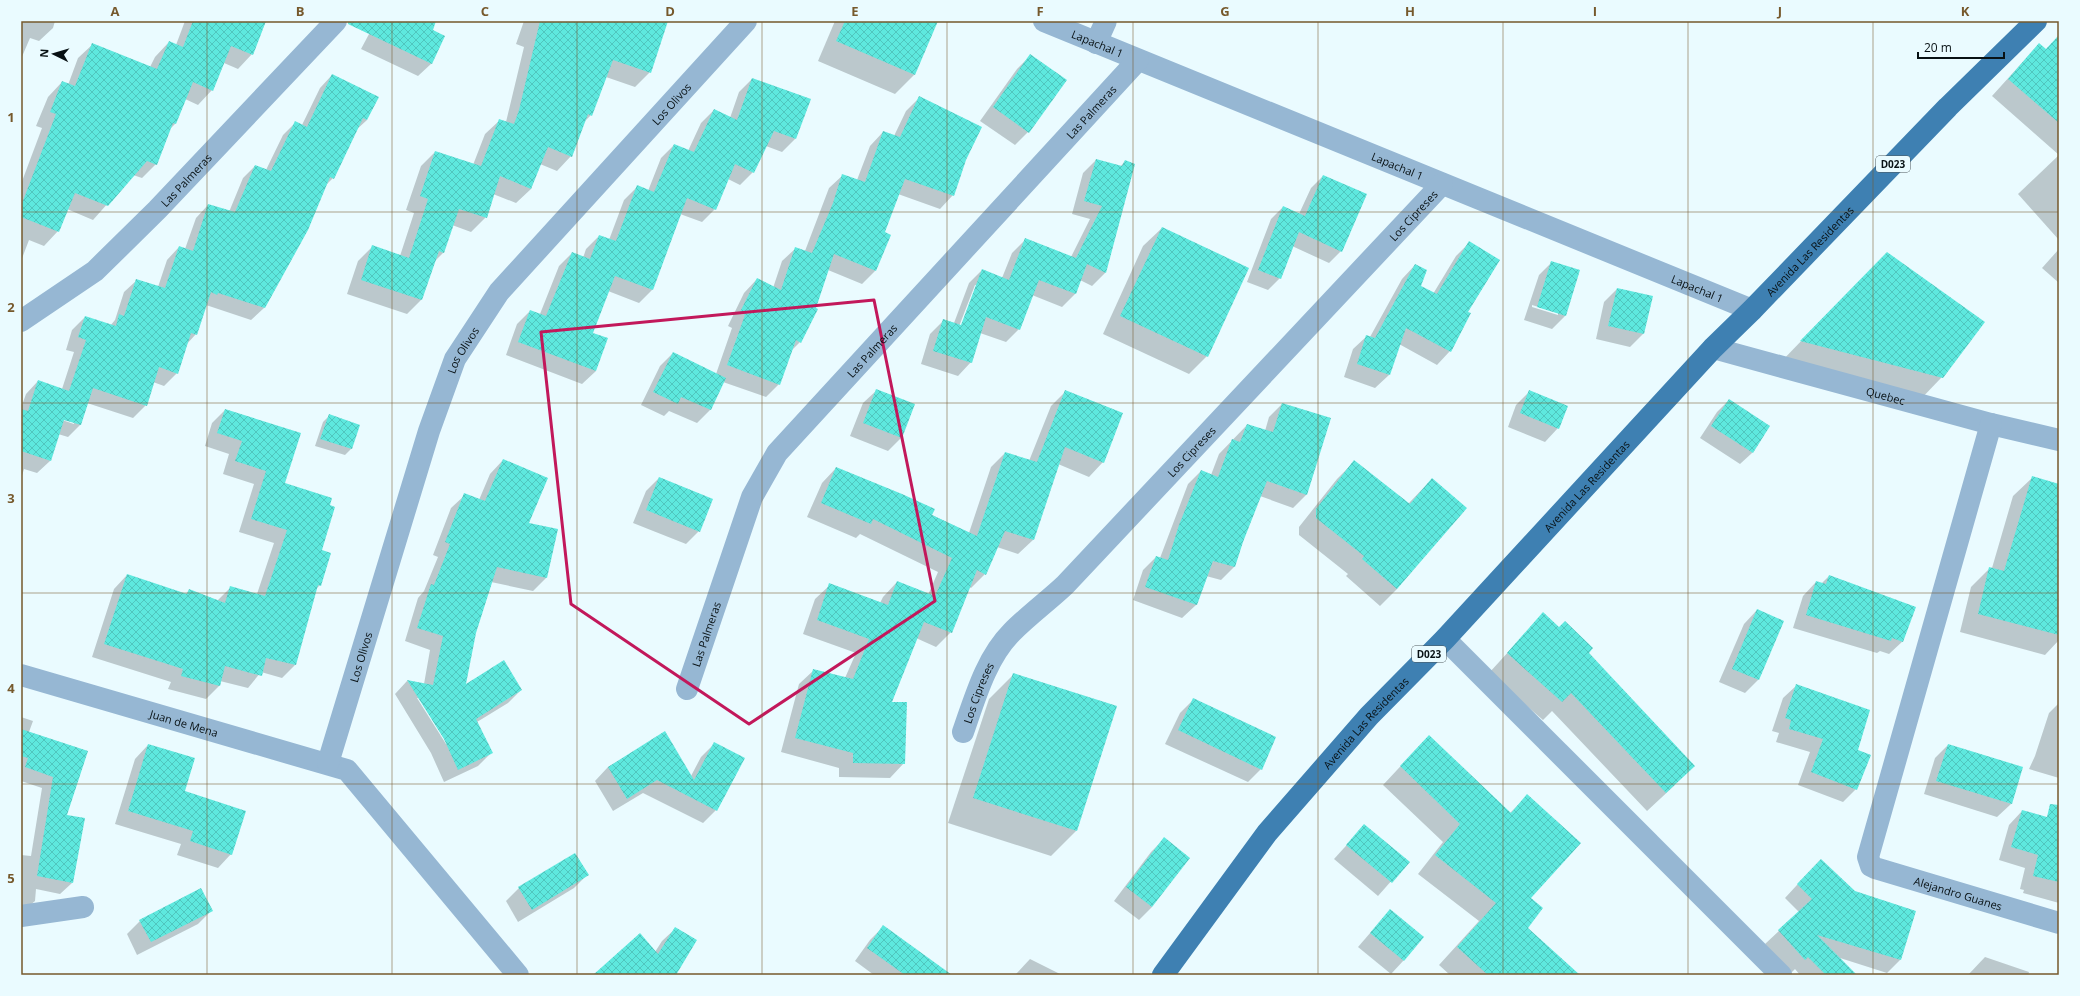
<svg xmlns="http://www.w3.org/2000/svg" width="2080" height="996" viewBox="0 0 2080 996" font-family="'Open Sans',sans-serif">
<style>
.shadow{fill:#0003;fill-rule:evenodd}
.building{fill:url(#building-cross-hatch)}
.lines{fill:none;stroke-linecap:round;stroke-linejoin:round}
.minor{stroke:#96b7d3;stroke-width:22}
.primary{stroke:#3e80b2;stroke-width:22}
.marked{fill:none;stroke:#c2185b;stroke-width:3;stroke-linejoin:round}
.grid{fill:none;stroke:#76592c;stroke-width:1;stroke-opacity:0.55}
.labels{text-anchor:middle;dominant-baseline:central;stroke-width:3;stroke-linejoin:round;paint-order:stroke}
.shield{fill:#eafbff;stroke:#4c575a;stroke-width:1}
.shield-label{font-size:10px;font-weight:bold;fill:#081114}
.street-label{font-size:11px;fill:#081114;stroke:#eafbff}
.neatline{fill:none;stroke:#76592c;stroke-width:1.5}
.grid-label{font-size:13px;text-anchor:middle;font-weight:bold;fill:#76592c}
</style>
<defs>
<pattern id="building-cross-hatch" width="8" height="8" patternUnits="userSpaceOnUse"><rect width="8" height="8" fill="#5ee8de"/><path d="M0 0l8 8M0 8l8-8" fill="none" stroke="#50c6be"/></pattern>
</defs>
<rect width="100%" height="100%" fill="#eafbff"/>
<g class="shadow">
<path d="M21 21H55L53 28 39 41 30 38 21 59Z"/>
<path d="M185 21H266L252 54 238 69 224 63 212 90 198 105 185 99 175 124 169 130 156 164 142 178 133 175 93 220 67 209 58 231 44 246 29 240 21 261V184L42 128 36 126 48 97 62 82 68 85 78 58 93 44 150 67 155 57 169 42 176 45Z"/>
<path d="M376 21H432V63L418 76 361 49Z"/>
<path d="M524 21H667L650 72 635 87 606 77 591 115 584 122 571 156 557 171 540 164 531 189 516 203 493 194 486 217 471 232 452 225 444 252 434 262 421 300 407 314 347 294 358 261 372 247 400 256 414 213 406 210 421 166 435 152 473 165 485 134 500 120 506 122 524 47 516 44Z"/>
<path d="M835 21H937L914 75 895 94 818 61Z"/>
<path d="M2059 35V155L1992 96 2039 44 2046 50Z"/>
<path d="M1031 55 1028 132 1015 145 980 121 1017 69Z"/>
<path d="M332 75 367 120 355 131 333 178 326 185 264 308 251 320 206 305 196 334 186 345 177 373 164 386 153 382 146 405 133 418 87 403 80 425 68 437 58 434 50 461 37 473 24 469 21 479V408L26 394 38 381 62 389 74 352 66 350 72 330 85 317 110 326 115 320 124 292 137 280 158 287 167 260 179 247 185 249 196 218 208 205 229 212 243 178 255 166 266 170 283 135 296 122 302 125 320 88ZM59 419 74 422V424Z"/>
<path d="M752 79 795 139 782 152 766 146 753 172 740 185 728 179 715 209 702 222 680 214 652 290 639 303 608 291 591 333 596 371 582 384 506 355 517 324 530 311 540 314 559 266 572 253 583 258 586 249 599 236 609 240 624 200 637 187 648 191 661 158 674 145 688 151 701 123 714 110 730 118 739 92Z"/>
<path d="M919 98 953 195 940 209 898 194 883 232 890 235 875 271 862 284 828 270 800 342 791 351 779 384 766 397 723 382 710 410 697 423 669 411 664 416 641 405 660 366 673 353 716 374 732 328 728 326 744 293 757 279 773 288 782 261 796 248 805 251 829 188 843 175 857 180 870 146 883 132 894 136 906 111Z"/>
<path d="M2059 155V240L2018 194Z"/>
<path d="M1096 160 1120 167 1125 161 1134 164 1105 273 1092 286 1080 280 1075 294 1062 307 1032 295 1019 329 1006 342 980 333 971 362 958 376 921 364 930 334 944 320 954 323 969 283 982 270 1002 278 1012 253 1025 240 1071 257 1090 219 1072 214 1083 173ZM975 285H977L960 330 958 329Z"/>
<path d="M1323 176 1341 251 1329 263 1292 246 1280 278 1268 290 1247 282 1271 219 1283 207 1299 214 1311 188Z"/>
<path d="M1162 228 1207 356 1189 374 1103 334 1143 246Z"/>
<path d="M1469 243 1467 312 1450 351 1437 365 1399 344 1389 375 1375 388 1344 377 1353 349 1367 336 1370 337 1402 279 1415 265 1420 286 1433 294 1456 256Z"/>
<path d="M2059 249V283L2042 268Z"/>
<path d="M1552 262 1565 316 1552 329 1524 320 1539 275ZM1532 305 1558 313V315L1532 307Z"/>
<path d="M1862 278 1942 377 1917 403 1776 367Z"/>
<path d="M1617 289 1643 334 1630 347 1596 339 1604 302Z"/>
<path d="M877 390 914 405 901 438 888 451 850 436 863 403Z"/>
<path d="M1065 392 1103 462 1089 477 1058 464 1033 540 1018 554 997 547 985 574 971 588 969 587 951 632 936 647 916 638 890 703 904 763 890 778 839 777V768L781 752 799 684 814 670 845 678 856 653 803 634 815 599 830 585 880 603 883 597 897 582 928 595 938 572 860 534 856 538 807 517 822 483 836 468 969 533 991 467 1005 453 1029 461 1051 406Z"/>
<path d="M1529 392 1558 428 1545 442 1508 427 1516 405Z"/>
<path d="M1729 400 1769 426 1752 453 1740 464 1700 438 1717 412Z"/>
<path d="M1282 404 1330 419 1306 495 1293 508 1260 496 1242 542 1234 567 1221 580 1206 576 1196 605 1182 618 1133 600 1143 570 1156 557 1160 558 1188 484 1201 471 1211 475 1219 454 1247 425 1265 431 1269 417Z"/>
<path d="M225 410 284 483 320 550V585L315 590 295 665 282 678 261 672 248 688 220 681 219 686 206 699 168 689 171 682 92 657 114 589 127 575 185 595 189 590 217 601 231 587 257 594 274 543 239 532 254 484 223 474 229 454 205 446 212 423Z"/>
<path d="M329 416 359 425 351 449 345 455 315 446 323 422Z"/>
<path d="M503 460 546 578 533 591 491 582 475 633 465 686 521 690 508 703 477 722 491 753 478 766 444 782 431 753 395 694 407 681 424 684 430 650 405 641 418 598 424 591 438 557 433 555 451 508 465 495 479 500 490 474ZM417 698H419L447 743 446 744Z"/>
<path d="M1354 462 1408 504 1432 479 1397 589 1380 606 1346 576 1348 574 1299 535V527L1337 479Z"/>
<path d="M659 478 699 531 686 544 633 523 646 491Z"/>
<path d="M2032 478 2059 485V640L2045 655 1960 632 1971 587 1990 568H1992L2013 496Z"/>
<path d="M1829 576 1903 641 1889 654 1880 651 1877 653 1793 628 1803 596 1816 582 1821 584Z"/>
<path d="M1757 610 1783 622 1758 680 1745 693 1719 682 1744 624Z"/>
<path d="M1543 614 1587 653 1675 785 1647 811 1552 711 1543 720 1489 673Z"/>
<path d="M1014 674 1115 707 1076 831 1051 856 948 823 989 699Z"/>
<path d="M1797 685 1856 751V789L1843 802 1798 785 1810 752 1776 742 1779 733 1772 731 1783 698Z"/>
<path d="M1193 700 1261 769 1248 782 1165 744 1180 713Z"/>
<path d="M2059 703V778L2029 769 2035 756 2049 713Z"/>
<path d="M21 717 33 721 29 732 87 752 66 816 72 883 60 894 36 889 35 901 21 913V855L31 856 42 788 21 781Z"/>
<path d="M665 733 691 776 701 757 715 743 716 810 703 823 643 793 613 811 595 781 608 767Z"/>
<path d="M148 745 231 854 218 868 177 855 181 844 115 824 135 759Z"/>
<path d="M1948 745 2022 768 2011 804 1997 817 1924 794 1935 758Z"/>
<path d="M1411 755 1510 813 1527 796 1529 898 1526 928 1578 975H1450L1439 965 1479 921 1418 874 1443 842 1383 785Z"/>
<path d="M2022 811 2059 839V903L2023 893 2024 890 2020 889 2025 868 1999 860 2009 825Z"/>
<path d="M1364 826 1408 862 1378 896 1334 859Z"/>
<path d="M1164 839 1152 907 1139 920 1114 901 1151 852Z"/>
<path d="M1808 873 1854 892 1915 912 1900 960 1887 973 1840 958 1856 975H1800L1795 969 1791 973 1765 944 1799 912 1785 898Z"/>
<path d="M587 875 574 888 518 922 506 901 519 888Z"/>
<path d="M1390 910 1404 960 1391 974 1358 947Z"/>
<path d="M211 911 198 924 137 955 127 934 140 921Z"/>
<path d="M883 927 951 975H874L855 961 870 940Z"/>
<path d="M676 928 675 975H595L655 952 662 941Z"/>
<path d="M1985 957 2029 972 2028 975H1968Z"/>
<path d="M1030 959 1062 975H1015Z"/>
</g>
<g class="building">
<path d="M193 21H266L253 55 231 46 213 91 193 82 176 124 173 123 157 165 147 161 108 206 75 193 59 232 21 217V206L56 114 50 112 62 81 75 86 92 43 157 69 169 41 183 47Z"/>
<path d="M348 21H436L433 30 445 36 432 64 348 24Z"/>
<path d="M540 21H668L651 73 613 60 592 116 588 114 572 157 548 147 531 189 500 176 487 218 459 209 444 253 439 251 422 300 361 280 372 245 409 258 428 199 420 196 435 151 481 166 499 119 514 124 519 110Z"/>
<path d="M845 21H938L915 75 836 41Z"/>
<path d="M2059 35V123L2008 79 2039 43 2046 49Z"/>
<path d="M1030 54 1067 80 1029 133 993 107Z"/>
<path d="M332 74 379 97 367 120 363 118 334 179 330 177 308 230 265 308 218 293 217 295 211 292 197 335 191 333 178 374 159 367 147 406 93 388 81 425 64 420 51 461 21 451V409L28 411 38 380 69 391 86 340 78 337 85 316 116 326 119 314 124 316 136 279 165 288 179 246 193 251 208 204 235 212 255 165 271 171 295 121 307 127Z"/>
<path d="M752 78 811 99 796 139 774 131 754 173 735 164 716 210 687 198 653 290 615 276 593 333 608 338 596 371 518 342 530 310 546 316 572 252 590 259 599 235 616 241 637 185 654 192 674 144 694 152 714 109 737 120Z"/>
<path d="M919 96 982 127 966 160 954 196 905 179 885 232 891 235 876 271 834 254 816 308 818 309 801 343 796 340 780 385 727 365 745 315 740 312 757 278 781 290 795 247 812 253 833 203 842 174 865 182 883 131 900 137Z"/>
<path d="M1096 159 1122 166 1125 160 1135 164 1106 273 1087 264 1076 294 1039 280 1020 330 986 317 972 363 933 351 943 319 961 325 982 269 1009 280 1025 238 1076 258 1102 206 1084 201Z"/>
<path d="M1323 175 1367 194 1342 252 1299 232 1281 279 1258 270 1283 206 1305 216Z"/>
<path d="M1162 227 1249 268 1208 357 1120 316Z"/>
<path d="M1469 241 1500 260 1468 312 1471 313 1451 352 1406 328 1390 375 1357 364 1366 335 1375 338 1415 264 1427 270 1421 286 1437 294Z"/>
<path d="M1887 252 1985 322 1943 378 1800 341Z"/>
<path d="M1551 261 1580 270 1566 316 1537 307Z"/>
<path d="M1617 288 1653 296 1644 334 1608 326Z"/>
<path d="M673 352 726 378 711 410 681 397 678 404 653 392Z"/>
<path d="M876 389 915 404 902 438 863 423Z"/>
<path d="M1065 390 1123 413 1104 463 1065 447 1034 540 1005 531 986 575 977 570 952 633 924 622 892 702H907L905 764 853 763V753L795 738 813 669 853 679 869 639 817 620 829 583 888 605 897 581 935 596 952 558 873 519 871 524 821 503 836 467 902 494 935 509 932 515 977 536 1005 452 1037 462Z"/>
<path d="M1529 390 1568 406 1559 429 1520 413Z"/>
<path d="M1729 399 1770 426 1753 453 1711 426Z"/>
<path d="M1282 403 1331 418 1307 495 1267 481 1243 542 1235 567 1213 561 1197 605 1145 587 1156 556 1168 560 1179 525 1201 470 1218 477 1232 439 1240 442 1247 424 1273 432Z"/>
<path d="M225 409 301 433 285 483 332 498 330 505 335 507 322 550 331 553 321 586 318 585 296 665 266 658 262 676 225 666 220 686 181 676 183 669 104 644 127 574 187 594 189 589 225 603 230 586 265 596 287 530 251 519 266 471 235 461 242 441 217 433Z"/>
<path d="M329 414 360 425 352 449 320 439Z"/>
<path d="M503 459 548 478 529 523 558 529 547 578 497 567 476 633 466 684 504 660 522 690 476 719 493 753 458 770 444 739 407 680 433 685 443 636 417 628 431 584 434 585 450 544 445 542 464 493 485 501Z"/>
<path d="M1354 460 1410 504 1432 478 1467 508 1397 589 1362 559 1364 556 1316 518V509Z"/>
<path d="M2032 476 2059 484V635L1978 614 1989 567 2004 571Z"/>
<path d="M659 477 713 499 700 532 646 510Z"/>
<path d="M1829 575 1916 607 1903 642 1892 638 1891 641 1806 615 1816 581 1826 584Z"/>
<path d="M1757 609 1784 621 1759 680 1732 669Z"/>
<path d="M1543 612 1559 627 1565 621 1593 648 1589 653 1695 766 1666 793 1571 693 1562 702 1507 653Z"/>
<path d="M1013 673 1117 706 1077 831 973 798Z"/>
<path d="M1796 684 1870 710 1858 750 1871 755 1857 790 1811 772 1823 739 1789 729 1791 720 1785 718Z"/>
<path d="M1193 698 1276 737 1262 770 1178 730Z"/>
<path d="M21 729 88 751 67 815 85 818 73 883 37 876 53 777 25 767 28 758 21 756Z"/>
<path d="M665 731 694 780 714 742 745 758 717 811 657 780 627 799 608 767Z"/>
<path d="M1429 735 1511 813 1527 794 1581 843 1531 898 1543 908 1528 928 1580 975H1488L1457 947 1496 903 1435 855 1460 824 1400 766Z"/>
<path d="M148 744 195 758 185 791 246 811 232 855 190 841 193 831 128 811Z"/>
<path d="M1948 744 2023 767 2012 804 1936 781Z"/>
<path d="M2050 804 2059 805V882L2033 876 2038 855 2011 847 2022 810 2047 817Z"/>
<path d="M1364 824 1410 862 1392 883 1346 845Z"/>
<path d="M1164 837 1190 858 1152 907 1126 887Z"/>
<path d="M575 853 589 875 532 910 518 887Z"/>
<path d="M1821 859 1855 891 1916 911 1901 960 1817 935 1857 975H1826L1808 957 1805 960 1778 930 1812 899 1797 884Z"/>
<path d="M201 888 213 911 151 942 139 920Z"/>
<path d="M1390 909 1424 937 1404 961 1370 933Z"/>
<path d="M883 925 952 975H905L867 948Z"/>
<path d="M675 927 697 940 676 975H593L640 933 658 954Z"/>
</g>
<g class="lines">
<g class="minor">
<path id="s1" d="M1044 21 1752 310"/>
<path d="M1096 43 1106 21"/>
<path id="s2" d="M21 321 95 271 157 210 336 21"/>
<path id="s3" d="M1713 348 1991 424 2059 440"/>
<path id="s4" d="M1991 424 1868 857 1871 866 1875 868 2059 923"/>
<path d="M1445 639 1781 975"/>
<path id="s5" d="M21 675 347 770 518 975"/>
<path id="s6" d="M687 689 752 497 777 453 1138 60"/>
<path id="s7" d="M963 732C975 698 986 658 1012 632 1029 615 1048 601 1065 585L1442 184"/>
<path id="s8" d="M328 763 429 431 455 359 499 292 746 21"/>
<path d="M21 916 83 907"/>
</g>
<path class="primary" id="s9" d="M1163 975 1267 833 1369 716 1445 639 1713 348 1752 310 1948 107 2036 21"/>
</g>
<path class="marked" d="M874 300 935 601 749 724 571 604 541 332Z"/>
<path class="grid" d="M207 21V975M392 21V975M577 21V975M762 21V975M947 21V975M1133 21V975M1318 21V975M1503 21V975M1688 21V975M1873 21V975M21 212H2059M21 403H2059M21 593H2059M21 784H2059"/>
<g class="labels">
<g class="shield">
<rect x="1876" y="156" width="34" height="16" rx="3"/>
<rect x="1412" y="646" width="34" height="16" rx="3"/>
</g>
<g class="shield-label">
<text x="1893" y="164">D023</text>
<text x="1429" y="654">D023</text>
</g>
<g class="street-label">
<text stroke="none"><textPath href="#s1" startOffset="58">Lapachal 1</textPath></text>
<text stroke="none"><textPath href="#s8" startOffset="759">Los Olivos</textPath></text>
<text stroke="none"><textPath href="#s6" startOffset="717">Las Palmeras</textPath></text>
<text stroke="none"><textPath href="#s1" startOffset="382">Lapachal 1</textPath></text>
<text stroke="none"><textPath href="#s2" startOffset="218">Las Palmeras</textPath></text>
<text stroke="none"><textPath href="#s7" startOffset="691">Los Cipreses</textPath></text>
<text stroke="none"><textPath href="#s9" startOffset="972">Avenida Las Residentas</textPath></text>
<text stroke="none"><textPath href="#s1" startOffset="706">Lapachal 1</textPath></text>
<text stroke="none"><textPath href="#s8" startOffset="435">Los Olivos</textPath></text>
<text stroke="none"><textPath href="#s6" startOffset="393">Las Palmeras</textPath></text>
<text stroke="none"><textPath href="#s3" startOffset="179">Quebec</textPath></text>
<text stroke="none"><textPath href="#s7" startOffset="367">Los Cipreses</textPath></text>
<text stroke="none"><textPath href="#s9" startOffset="648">Avenida Las Residentas</textPath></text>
<text stroke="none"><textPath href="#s6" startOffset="58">Las Palmeras</textPath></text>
<text stroke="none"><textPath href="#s8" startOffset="111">Los Olivos</textPath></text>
<text stroke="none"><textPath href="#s7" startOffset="42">Los Cipreses</textPath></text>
<text stroke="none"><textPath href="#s5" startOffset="170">Juan de Mena</textPath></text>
<text stroke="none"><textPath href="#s9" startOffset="324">Avenida Las Residentas</textPath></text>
<text stroke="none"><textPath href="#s4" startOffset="551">Alejandro Guanes</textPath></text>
</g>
</g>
<rect width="2080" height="996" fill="none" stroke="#eafbff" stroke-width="44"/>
<g transform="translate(54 54) rotate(275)" stroke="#eafbff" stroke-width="3" paint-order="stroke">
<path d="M0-3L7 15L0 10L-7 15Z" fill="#081114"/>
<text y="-6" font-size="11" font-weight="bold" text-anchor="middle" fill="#081114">N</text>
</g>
<path d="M1918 52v6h86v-6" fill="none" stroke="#081114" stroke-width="2"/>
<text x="1924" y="52" font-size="12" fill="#081114" stroke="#eafbff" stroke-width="3" paint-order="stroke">20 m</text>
<rect x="22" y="22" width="2036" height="952" class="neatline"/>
<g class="grid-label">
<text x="115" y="16">A</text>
<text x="300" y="16">B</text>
<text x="485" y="16">C</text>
<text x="670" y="16">D</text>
<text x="855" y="16">E</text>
<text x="1040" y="16">F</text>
<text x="1225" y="16">G</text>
<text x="1410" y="16">H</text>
<text x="1595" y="16">I</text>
<text x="1780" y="16">J</text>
<text x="1965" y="16">K</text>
<text x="11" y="122">1</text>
<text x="11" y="312">2</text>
<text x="11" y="503">3</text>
<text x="11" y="693">4</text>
<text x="11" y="883">5</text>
</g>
</svg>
